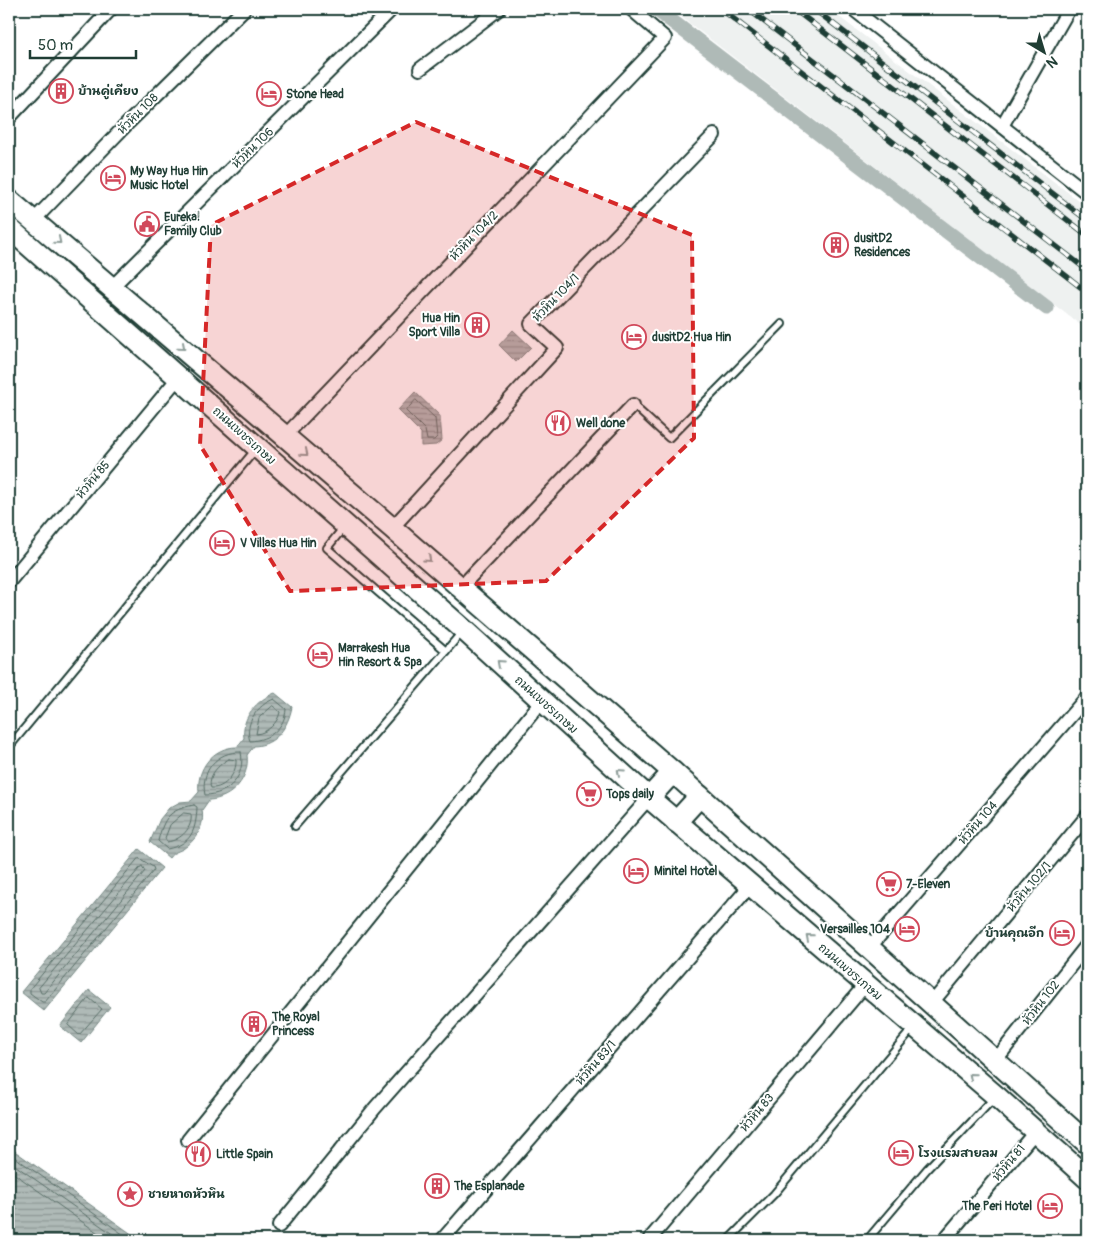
<svg xmlns="http://www.w3.org/2000/svg" width="1096" height="1249" viewBox="0 0 1096 1249" font-family="Pangolin,'Playpen Sans Thai',sans-serif">
<style>
.built{fill:#eef1f0}
.water{fill:url(#water-rules);stroke:#758883}
.lines{fill:none;stroke-linecap:round;stroke-linejoin:round}
.shore{stroke:#596f68;stroke-width:1}
.canal{stroke:#afbab7;stroke-width:15}
.service-casing{stroke:#1f3d34;stroke-width:10}
.minor-casing{stroke:#1f3d34;stroke-width:16}
.primary-casing{stroke:#1f3d34;stroke-width:24}
.service{stroke:#fff;stroke-width:6}
.minor{stroke:#fff;stroke-width:12}
.primary{stroke:#fff;stroke-width:20}
.rail-casing{stroke:#1f3d34;stroke-width:5.5}
.rail{stroke:#fff;stroke-width:4;stroke-dasharray:11;stroke-linecap:butt}
.oneway{stroke:#8f9e9a}
.marked{fill:#d62828;fill-opacity:0.2;stroke:#d62828;stroke-width:4;stroke-dasharray:10 6;stroke-linejoin:round}
.labels{text-anchor:middle;dominant-baseline:central;stroke-width:4;stroke-linejoin:round;paint-order:stroke}
.poi-label{font-size:12px;font-weight:bold;fill:#1f3d34;stroke:#fff;text-anchor:start}
.street-label{font-size:12px;fill:#1f3d34;stroke:#fff}
</style>
<defs>
<pattern id="water-rules" width="6" height="5" patternUnits="userSpaceOnUse" patternTransform="scale(1.25)"><rect width="6" height="5" fill="#afbab7"/><path d="M0 2.5h6" fill="none" stroke="#8e9896"/></pattern>
</defs>
<rect width="100%" height="100%" fill="#fff"/>
<filter id="ink" filterUnits="userSpaceOnUse"><feTurbulence type="fractalNoise" baseFrequency=".02" numOctaves="2"/><feDisplacementMap in="SourceGraphic" scale="10" xChannelSelector="R" yChannelSelector="G"/><feConvolveMatrix kernelMatrix="1 2 1 2 8 2 1 2 1" color-interpolation-filters="sRGB"/></filter>
<g filter="url(#ink)">
<path class="built" d="M671 9H829L1087 207V330Z"/>
<g class="water">
<path d="M513 330 531 347 516 362 499 345Z"/>
<path d="M415 392 440 416 442 440 436 445 421 446V433L398 410Z"/>
<path d="M275 693 292 707C288 727 276 745 254 746L247 755C250 778 232 799 209 800L202 810C205 826 196 840 183 849 177 852 173 852 169 858L150 842 160 819 169 808 180 802 191 801 199 792C196 769 213 747 237 747L244 738C241 717 257 700 275 693Z"/>
<path d="M139 849 162 868 44 1011 21 992Z"/>
<path d="M89 990 110 1007 81 1043 60 1026Z"/>
<path d="M9 1147 140 1240H9Z"/>
</g>
<g class="lines">
<g class="shore">
<path d="M416 400 435 418 437 437 434 440H427L425 430 406 411Z"/>
<path d="M274 699 286 709C285 728 269 740 250 741 244 724 257 705 274 699Z"/>
<path d="M273 706 280 712C278 723 267 733 256 734L259 718Z"/>
<path d="M241 752C246 776 229 795 205 795 200 771 217 751 241 752Z"/>
<path d="M229 759 236 760C237 773 225 789 211 788 207 776 219 764 229 759Z"/>
<path d="M194 805 197 807C196 830 192 844 167 849L158 841C164 817 169 810 194 805Z"/>
<path d="M184 813 191 814C193 828 181 840 167 842L165 838 170 825Z"/>
<path d="M139 858 153 867 154 870 45 1002H42L30 993V989Z"/>
<path d="M142 866 145 871 44 993H41L39 988Z"/>
<path d="M89 998 102 1009 79 1035 68 1025Z"/>
<path d="M9 1153 131 1240"/>
<path d="M9 1161 121 1240"/>
<path d="M9 1170 108 1240"/>
</g>
<path class="canal" d="M656 9 1047 308"/>
<defs>
<g id="service">
<path d="M633 405 669 438 782 324"/>
<path d="M344 527 327 548 446 651"/>
<path d="M9 747 256 449"/>
<path d="M295 826 463 631"/>
<path d="M728 1240 774 1194 913 1028"/>
<path d="M867 1240 927 1169 995 1097"/>
</g>
<g id="minor">
<path d="M853 9 1087 193"/>
<path d="M420 69 499 9"/>
<path d="M9 118 111 9"/>
<path d="M1002 126 1069 9"/>
<path d="M34 220 129 122 244 9"/>
<path d="M112 287 392 9"/>
<path d="M285 436 665 38 631 9"/>
<path d="M392 528 557 348 531 324 714 135"/>
<path d="M9 582 178 378"/>
<path d="M460 588 633 405"/>
<path d="M868 949 1087 697"/>
<path d="M931 1004 1087 816"/>
<path d="M995 1061 1087 945"/>
<path d="M188 1140 542 701"/>
<path d="M279 1226 375 1108 649 798"/>
<path d="M442 1240 750 886"/>
<path d="M649 1240 865 985"/>
<path d="M944 1240 1035 1132"/>
</g>
<g id="primary">
<path d="M9 200 392 528 673 772 1087 1143"/>
<path d="M9 228 464 630 649 798 996 1096 1087 1178"/>
<path d="M649 798 673 772"/>
<path d="M676 822 700 796"/>
</g>
</defs>
<use href="#service" class="service-casing"/>
<use href="#minor" class="minor-casing"/>
<use href="#primary" class="primary-casing"/>
<use href="#service" class="service"/>
<use href="#minor" class="minor"/>
<use href="#primary" class="primary"/>
<defs>
<g id="rail">
<path d="M721 9 1087 292"/>
<path d="M748 9 1087 270"/>
<path d="M794 9 1087 235"/>
<path d="M814 9 1087 220"/>
</g>
</defs>
<use href="#rail" class="rail-casing"/>
<use href="#rail" class="rail"/>
</g>
<defs><path id="oneway-chevron" d="M-2-3.5L2.5 0L-2 3.5" fill="none" stroke-width="1.6" stroke-linecap="round" stroke-linejoin="round" transform="scale(1.25)"/></defs>
<g class="oneway">
<use href="#oneway-chevron" transform="translate(58 241) rotate(40)"/>
<use href="#oneway-chevron" transform="translate(182 347) rotate(41)"/>
<use href="#oneway-chevron" transform="translate(305 453) rotate(40)"/>
<use href="#oneway-chevron" transform="translate(428 559) rotate(42)"/>
<use href="#oneway-chevron" transform="translate(500 663) rotate(-138)"/>
<use href="#oneway-chevron" transform="translate(620 772) rotate(-138)"/>
<use href="#oneway-chevron" transform="translate(809 937) rotate(-139)"/>
<use href="#oneway-chevron" transform="translate(972 1076) rotate(-140)"/>
</g>
</g>
<path class="marked" d="M416 122 692 235 694 438 546 581 290 591 200 445 211 225Z"/>
<defs>
<symbol id="building-ring" viewBox="-11 -11 22 22"><circle r="9.5" fill="#fff" stroke="#d1495b" stroke-width="1.5"/><path d="M-4-6H4V6H1V3H-1V6H-4ZM-2.5-4.3h1.7v1.8h-1.7ZM.8-4.3h1.7v1.8H.8ZM-2.5-1h1.7V.8h-1.7ZM.8-1h1.7V.8H.8Z" fill="#d1495b"/></symbol>
<symbol id="hotel-ring" viewBox="-11 -11 22 22"><circle r="9.5" fill="#fff" stroke="#d1495b" stroke-width="1.5"/><path d="M-6-4.5h1.5V1H6V5H4.5V3h-9V5H-6ZM-4 0a1.8 1.8 0 1 1 3.6 0ZM.5 0V-2.5h3Q6-2.5 6 0Z" fill="#d1495b"/></symbol>
<symbol id="civic-ring" viewBox="-11 -11 22 22"><circle r="9.5" fill="#fff" stroke="#d1495b" stroke-width="1.5"/><path d="M-.6-6.5H3V-4.5H.6V-3L4-1V1h2V6H-6V1h2V-1L-.6-3ZM-1.2 2.5V6h2.4V2.5Z" fill="#d1495b"/></symbol>
<symbol id="restaurant-ring" viewBox="-11 -11 22 22"><circle r="9.5" fill="#fff" stroke="#d1495b" stroke-width="1.5"/><path d="M-5-6h1v4h1v-4h1v4h1v-4h1v5L-1.5 .5V6h-2V.5L-5-1ZM5-6V6H3V1.5H1.5Q1.5-4 5-6Z" fill="#d1495b"/></symbol>
<symbol id="supermarket-ring" viewBox="-11 -11 22 22"><circle r="9.5" fill="#fff" stroke="#d1495b" stroke-width="1.5"/><path d="M-6-5.5h2.5l.6 2H6L4.5 2H-2.5L-4.4-4H-6ZM-1.5 3.2a1.3 1.3 0 1 0 .1 0ZM3 3.2a1.3 1.3 0 1 0 .1 0Z" fill="#d1495b"/></symbol>
<symbol id="sight-ring" viewBox="-11 -11 22 22"><circle r="9.5" fill="#fff" stroke="#d1495b" stroke-width="1.5"/><path d="M0-6L1.8-2.2L6-1.7L2.9 1.2L3.7 5.4L0 3.3L-3.7 5.4L-2.9 1.2L-6-1.7L-1.8-2.2Z" fill="#d1495b"/></symbol>
</defs>
<g fill-rule="evenodd">
<use href="#building-ring" x="47" y="77" width="28" height="28"/>
<use href="#hotel-ring" x="255" y="80" width="28" height="28"/>
<use href="#hotel-ring" x="99" y="164" width="28" height="28"/>
<use href="#civic-ring" x="133" y="210" width="28" height="28"/>
<use href="#building-ring" x="822" y="231" width="28" height="28"/>
<use href="#building-ring" x="463" y="311" width="28" height="28"/>
<use href="#hotel-ring" x="620" y="323" width="28" height="28"/>
<use href="#restaurant-ring" x="544" y="409" width="28" height="28"/>
<use href="#hotel-ring" x="208" y="529" width="28" height="28"/>
<use href="#hotel-ring" x="306" y="641" width="28" height="28"/>
<use href="#supermarket-ring" x="575" y="780" width="28" height="28"/>
<use href="#hotel-ring" x="622" y="857" width="28" height="28"/>
<use href="#supermarket-ring" x="875" y="870" width="28" height="28"/>
<use href="#hotel-ring" x="893" y="915" width="28" height="28"/>
<use href="#hotel-ring" x="1048" y="919" width="28" height="28"/>
<use href="#building-ring" x="240" y="1010" width="28" height="28"/>
<use href="#hotel-ring" x="887" y="1139" width="28" height="28"/>
<use href="#restaurant-ring" x="184" y="1140" width="28" height="28"/>
<use href="#building-ring" x="423" y="1172" width="28" height="28"/>
<use href="#sight-ring" x="116" y="1180" width="28" height="28"/>
<use href="#hotel-ring" x="1036" y="1192" width="28" height="28"/>
</g>
<g class="labels">
<g class="poi-label">
<text x="78" y="91">บ้านคู่เคียง</text>
<text x="286" y="94">Stone Head</text>
<text x="130" y="171">My Way Hua Hin<tspan x="130" dy="14">Music Hotel</tspan></text>
<text x="164" y="217">Eureka!<tspan x="164" dy="14">Family Club</tspan></text>
<text x="854" y="238">dusitD2<tspan x="854" dy="14">Residences</tspan></text>
<text x="460" y="318" text-anchor="end">Hua Hin<tspan x="460" dy="14">Sport Villa</tspan></text>
<text x="652" y="337">dusitD2 Hua Hin</text>
<text x="576" y="423">Well done</text>
<text x="240" y="543">V Villas Hua Hin</text>
<text x="338" y="648">Marrakesh Hua<tspan x="338" dy="14">Hin Resort &amp; Spa</tspan></text>
<text x="606" y="794">Tops daily</text>
<text x="654" y="871">Minitel Hotel</text>
<text x="906" y="884">7-Eleven</text>
<text x="890" y="929" text-anchor="end">Versailles 104</text>
<text x="1044" y="933" text-anchor="end">บ้านคุณอีก</text>
<text x="272" y="1017">The Royal<tspan x="272" dy="14">Princess</tspan></text>
<text x="918" y="1153">โรงแรมสายลม</text>
<text x="216" y="1154">Little Spain</text>
<text x="454" y="1186">The Esplanade</text>
<text x="148" y="1194">ชายหาดหัวหิน</text>
<text x="1032" y="1206" text-anchor="end">The Peri Hotel</text>
</g>
<g class="street-label">
<text transform="translate(138 114) rotate(-45)">หัวหิน 108</text>
<text transform="translate(253 148) rotate(-44)">หัวหิน 106</text>
<text transform="translate(474 236) rotate(-46)">หัวหิน 104/2</text>
<text transform="translate(556 298) rotate(-46)">หัวหิน 104/1</text>
<text transform="translate(244 436) rotate(42)">ถนนเพชรเกษม</text>
<text transform="translate(93 480) rotate(-50)">หัวหิน 85</text>
<text transform="translate(546 705) rotate(42)">ถนนเพชรเกษม</text>
<text transform="translate(978 823) rotate(-49)">หัวหิน 104</text>
<text transform="translate(1029 887) rotate(-50)">หัวหิน 102/1</text>
<text transform="translate(850 972) rotate(41)">ถนนเพชรเกษม</text>
<text transform="translate(1041 1003) rotate(-52)">หัวหิน 102</text>
<text transform="translate(596 1063) rotate(-49)">หัวหิน 83/1</text>
<text transform="translate(757 1113) rotate(-50)">หัวหิน 83</text>
<text transform="translate(1009 1163) rotate(-50)">หัวหิน 81</text>
</g>
</g>
<rect width="1096" height="1249" fill="none" stroke="#fff" stroke-width="30"/>
<rect x="15" y="15" width="1066" height="1219" fill="none" stroke="#1f3d34" stroke-width="2" filter="url(#ink)"/>
<g transform="translate(1044 52) rotate(142)" stroke="#ffffff" stroke-width="4" paint-order="stroke">
<path d="M0-4L9 19L0 12L-9 19Z" fill="#1f3d34"/>
<text y="-8" font-size="14" font-weight="bold" text-anchor="middle" fill="#1f3d34">N</text>
</g>
<path d="M30 50v8h106v-8" fill="none" stroke="#1f3d34" stroke-width="2.5"/>
<text x="38" y="50" font-size="15" fill="#1f3d34" stroke="#ffffff" stroke-width="4" paint-order="stroke">50 m</text>
</svg>
